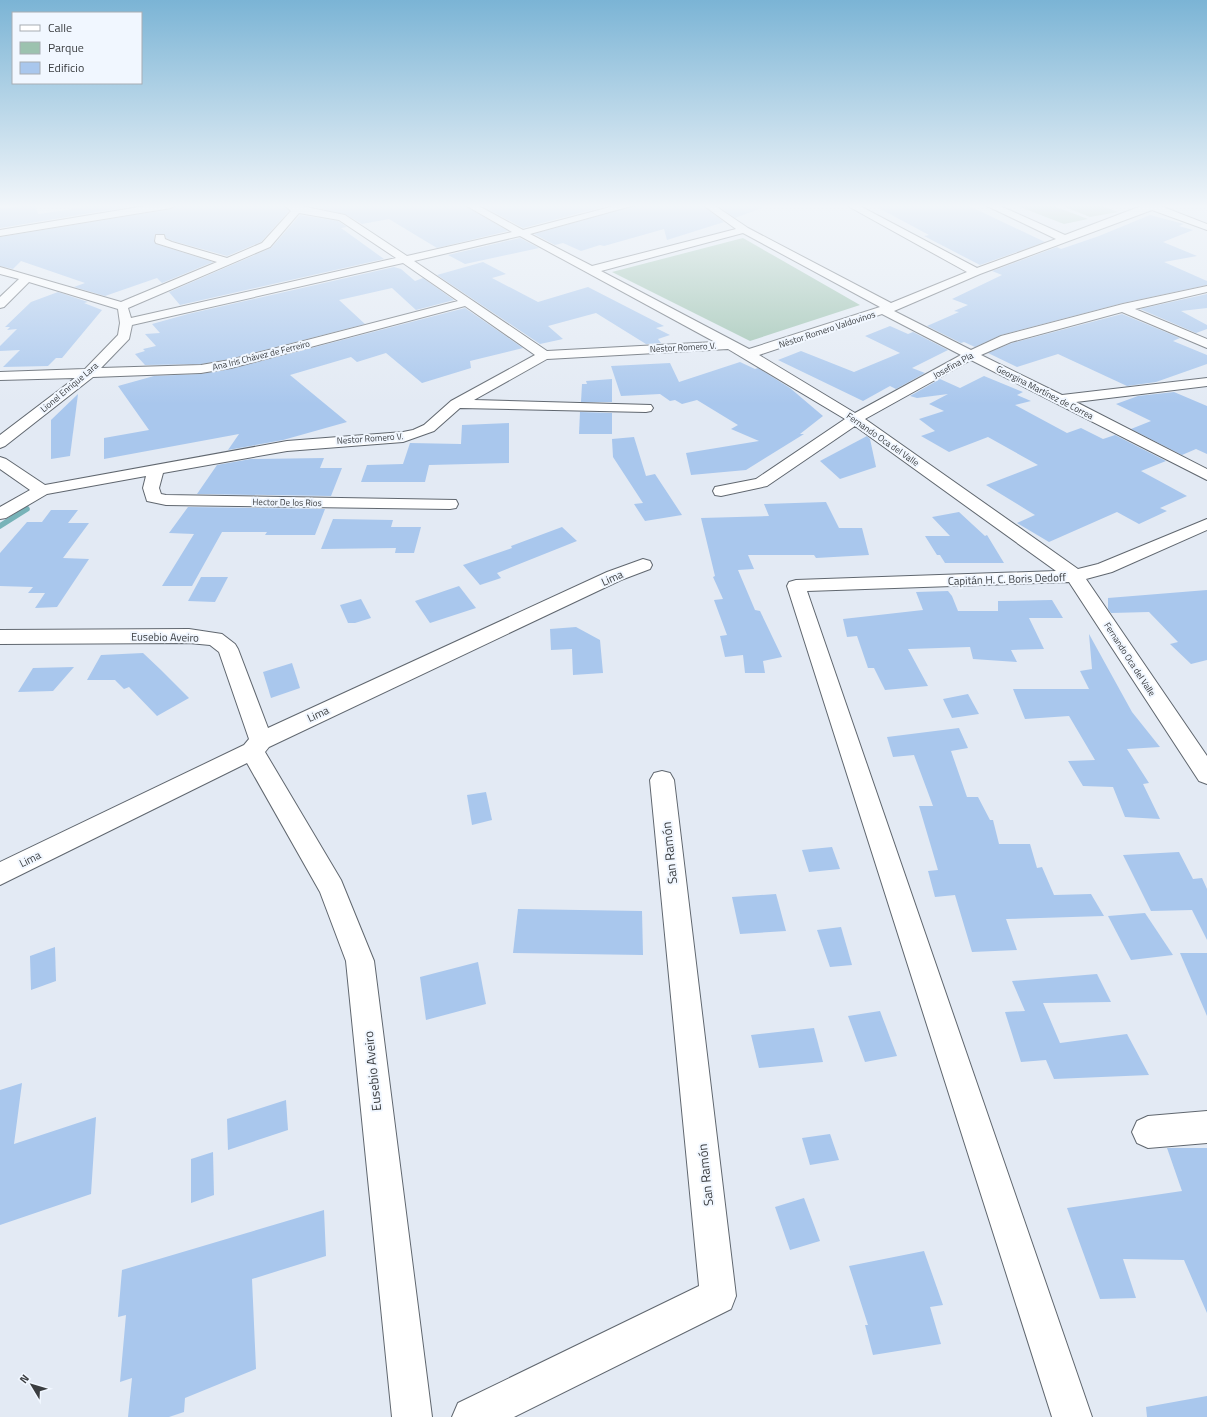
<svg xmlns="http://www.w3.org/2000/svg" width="1207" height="1417" viewBox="0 0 1207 1417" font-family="'Titillium Web',sans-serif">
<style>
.green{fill:#9cc2af}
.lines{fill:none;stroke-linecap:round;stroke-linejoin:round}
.stream{stroke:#77b3b8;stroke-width:5.5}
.building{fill:#a9c7ed}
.minor-casing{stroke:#60676f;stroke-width:2}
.minor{fill:#fff;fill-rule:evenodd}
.labels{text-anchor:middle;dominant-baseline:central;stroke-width:4;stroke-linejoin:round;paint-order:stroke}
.far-street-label{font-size:9px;fill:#3a3d40;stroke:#f1f7ff}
.street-label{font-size:11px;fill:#3a3d40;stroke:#f1f7ff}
.near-street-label{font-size:13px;fill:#3a3d40;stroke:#f1f7ff}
</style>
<rect width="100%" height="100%" fill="#e3eaf4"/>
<g class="green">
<path d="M1015 205H1051L1088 219 1064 224Z"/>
<path d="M1060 205H1100L1118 212 1090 217Z"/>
<path d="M743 238 860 305 750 341 612 272Z"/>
</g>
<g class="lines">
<path class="stream" d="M0 526 27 509"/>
</g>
<g class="building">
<path d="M28 205H35L38 214 81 208 80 205H139L0 228V209Z"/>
<path d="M176 205H283L289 211 261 242 227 256 173 241 166 238 164 234H155L154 241 156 244 213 262 162 283 157 278 105 296 74 287 85 283 21 261 13 269 0 266V237L171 209Z"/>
<path d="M306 205H464L508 231 437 248 389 219 362 224 345 214Z"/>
<path d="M481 205H610L523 228Z"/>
<path d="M636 205H702L724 222 667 240 664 229 604 246 600 245 581 251 563 243 555 245 534 234Z"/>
<path d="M717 205H762V208L735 218Z"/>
<path d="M873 205H967L1045 242 980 265 924 236 929 235Z"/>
<path d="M300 215 338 221 347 227 341 228 384 259 180 305 169 292 271 248Z"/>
<path d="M1150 215 1184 224 1179 226 1193 230 1163 242 1197 256 1164 262 1207 281V285L1123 303 1001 335 975 347 964 342 961 343 927 326 959 312 954 311 968 305 952 299 1002 275 992 271 1057 247 1061 249 1099 236Z"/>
<path d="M520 238 539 248 465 264 448 255Z"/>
<path d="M483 262 506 274 492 278 538 302 588 287 664 326 656 328 670 335 658 339 661 343 646 344 596 313 548 326 563 339 540 344 437 275Z"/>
<path d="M394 267 401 269 415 281 423 278 454 300 416 310 392 288 339 300 365 324 230 359 201 364 145 365 135 354 145 351 143 349 156 346 145 334 160 333 152 324 188 314Z"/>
<path d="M58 292 88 302 84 303 102 310 62 358H56L48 366 3 367 20 350 0 351V346L17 329 7 330 10 327H5L31 302Z"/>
<path d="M1207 294V308L1181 311 1207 325V329L1196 333 1140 309Z"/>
<path d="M465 308 523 348 470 361 471 368 422 383 386 353 357 362 351 357 290 375 347 422 283 440 228 450 239 434 104 459V438L149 430 118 386 154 376 201 374 231 369Z"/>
<path d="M1122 314 1180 338 1173 341 1207 355V364L1156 382 1127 386 1058 354 1017 367 988 353 1012 343Z"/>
<path d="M890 326 908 334 913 332 948 350 912 368 925 373 896 389 890 386 863 401 778 360 801 351 854 372 900 353 865 336Z"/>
<path d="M740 362 755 369 758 368 790 388 823 416 800 434H804L746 470 691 475 686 453 759 441 731 429 738 425 697 400 682 404 675 400 670 401 660 394 621 396 611 366 670 363 679 382Z"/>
<path d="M984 376 1023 392 1017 395 1031 401 1015 405 1067 433 1081 428 1103 439 1115 435 1166 461 1141 471 1187 496 1160 508 1167 511 1139 524 1117 512 1049 542 1017 523 1035 515 986 485 1038 465 988 437 949 452 921 436 935 431 919 419 944 411 929 404 948 394 917 398 910 396 940 379 960 388Z"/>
<path d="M612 379V402H581L582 384H587L586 381Z"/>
<path d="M1174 392 1207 406V454L1196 449 1182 455 1131 429 1151 421 1116 404 1138 396Z"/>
<path d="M78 394 70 456 51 459V420Z"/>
<path d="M580 412 612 413V434H579Z"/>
<path d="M509 423V463L429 465 425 482H361L367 465 403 464 410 443 461 444 462 425Z"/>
<path d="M867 436 870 439 876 467 840 479 820 461Z"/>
<path d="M634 437 646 476 655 474 682 515 645 521 634 504 643 503 613 457 612 439Z"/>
<path d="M324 458 320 468H342L331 496 197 494 217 465 251 459Z"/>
<path d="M826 502 839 528H862L869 555 816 558 814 555H748L754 569 738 570 755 610 760 611 782 657 763 661 765 673H745L743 655 725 657 720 636 727 635 714 600 723 599 713 577 715 576 701 518 769 516 764 504Z"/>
<path d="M188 507 325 509 315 535H265L267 532H222L192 586H162L194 534 169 533Z"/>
<path d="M51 510H78L68 523H89L63 558 89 559 57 607 35 608 45 593H28L33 587 0 586V553L27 522H42Z"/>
<path d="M959 512 985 536 987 535 1004 563H945L940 555H937L925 536H950L932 517Z"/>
<path d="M333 519 393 520 391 527H421L414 553H395L396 548 321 549Z"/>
<path d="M562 527 577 541 497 573 501 578 480 585 463 565 512 548 511 546Z"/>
<path d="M201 577H228L215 602 188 601Z"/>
<path d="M459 586 476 608 430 623 415 601Z"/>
<path d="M1207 590V660L1191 664 1170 644 1178 642 1149 612 1111 613 1108 609V598Z"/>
<path d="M948 591 952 596 958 611H998V601L1052 600 1063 618H1029L1044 649 1011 650 1017 662 973 659 970 647 908 649 928 686 885 690 874 668H868L857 636 847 637 843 619 923 610 916 592Z"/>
<path d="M361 599 371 618 355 623H348L340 605Z"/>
<path d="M576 627 600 640 603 673 573 675 572 649 551 650 550 629Z"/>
<path d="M1089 634 1132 712 1160 747 1127 749 1149 783 1143 784 1160 819 1125 817 1113 787 1083 786 1068 761 1095 760 1069 716 1025 719 1013 689H1089L1080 671 1092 669Z"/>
<path d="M143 653 161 670 189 698 157 716 129 687 124 689 115 680H87L101 655Z"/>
<path d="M292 663 300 688 271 698 263 672Z"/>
<path d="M74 667 53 691 18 692 33 668Z"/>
<path d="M968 694 979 714 952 718 943 699Z"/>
<path d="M959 728 968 748 951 751 967 797H978L990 820H993L999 844H1030L1037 868 1042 867 1054 895 1091 894 1104 916 1006 919 1017 950 972 952 955 895 935 897 928 871 938 870 919 806H933L914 755 893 757 887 737Z"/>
<path d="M486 792 492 820 472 825 467 795Z"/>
<path d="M832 847 840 869 809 872 802 850Z"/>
<path d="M1179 852 1193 879 1202 878 1207 889V940L1192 910 1151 911 1123 855Z"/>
<path d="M776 894 786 931 740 934 732 897Z"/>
<path d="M518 909 642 911 643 955 513 953Z"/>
<path d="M1145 913 1173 955 1131 960 1108 916Z"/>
<path d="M841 927 852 965 830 967 817 930Z"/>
<path d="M55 947 56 981 31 990 30 956Z"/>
<path d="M1180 953H1207V1016Z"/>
<path d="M478 962 486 1004 426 1020 420 977Z"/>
<path d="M1097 974 1111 1002 1043 1003 1060 1043 1127 1034 1149 1075 1054 1079 1046 1060 1021 1062 1005 1012 1025 1011 1012 981Z"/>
<path d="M880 1011 897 1056 865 1062 848 1016Z"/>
<path d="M814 1028 823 1062 759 1068 751 1035Z"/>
<path d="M22 1083 14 1144 96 1117 91 1194 0 1225V1090Z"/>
<path d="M286 1100 288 1130 228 1150 227 1119Z"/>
<path d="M830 1134 839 1160 810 1165 802 1138Z"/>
<path d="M1167 1148H1207V1313L1184 1260 1123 1259 1136 1298 1100 1299 1067 1208 1182 1191Z"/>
<path d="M213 1152 214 1195 191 1203V1159Z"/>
<path d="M804 1198 820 1241 790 1250 775 1207Z"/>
<path d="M324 1210 326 1256 252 1279 256 1369 185 1398 184 1412 169 1417H128L132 1378 120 1382 126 1315 118 1317 122 1270Z"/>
<path d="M924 1251 943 1305 930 1307 941 1344 873 1355 865 1325H868L849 1266Z"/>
<path d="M1207 1396V1417H1147L1146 1407Z"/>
</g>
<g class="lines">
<defs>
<g id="minor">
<path d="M151 205H175L171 208 0 236V230Z"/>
<path d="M284 205H296L345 215 407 256 512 232 465 205H477L523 230 618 205H635L530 234 592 266 736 229 703 205H714L748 228 891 303 967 272 846 205H858L977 268 1056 239 985 205H998L1065 235 1144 205H1158L1207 224V230L1152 210 980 274 894 311 971 350 1001 336 1123 304 1207 286V292L1135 309 1207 339V348L1122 312 1011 342 981 355 1062 395 1207 378V386L1076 402 1207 469V480L971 360 865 419 1078 569 1098 564 1207 519V530L1112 572 1086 579 1207 756V784L1199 781 1069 582 807 591 1092 1417H1052L787 586 789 582 796 580 1056 571 855 426 767 486 721 496 715 495 713 491 715 487 756 479 845 419 728 349 547 359 474 400 651 405 653 408 651 411 646 412 460 408 434 431 403 442 287 451 163 473 159 488 161 494 166 495 456 500 458 504 456 508 450 509 166 505 147 501 143 488 146 476 47 494 6 518 0 519V507L30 490 0 469V457L6 459 45 485 287 441 403 432 413 430 424 425 451 401 535 355 465 306 231 368 201 373 93 377 5 446 0 448V435L75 378 0 380V372L85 369 118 335 120 323 118 309 29 282 4 307 0 308V297L19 279 0 274V267L121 302 217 262 156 243 155 241 156 235H164L165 239 172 242 227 258 262 243 291 211ZM299 213 339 220 396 258 131 318 128 308 270 247ZM743 233 880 307 749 349 601 271ZM520 236 715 342 547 351 414 261ZM403 263 458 301 230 360 201 365 101 368 129 339 132 325ZM882 314 961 355 855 413 759 355Z"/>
<path d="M643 559 650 561 652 565 650 569 621 580 269 747 265 752 341 880 374 961 432 1417H392L346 961 320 892 247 763 0 885V862L244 745 249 739 219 652 210 645 189 643 0 644V630L189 629 222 634 235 644 238 649 268 728 607 572Z"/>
<path d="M662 771 670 773 674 780 736 1296 731 1309 514 1417H452L458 1403 699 1286 650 780 654 773Z"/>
<path d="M1207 1111V1143L1148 1148 1137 1143 1132 1132 1137 1121 1148 1116Z"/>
</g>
</defs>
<use href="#minor" class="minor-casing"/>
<use href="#minor" class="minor"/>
</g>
<linearGradient id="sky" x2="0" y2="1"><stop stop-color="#7bb4d5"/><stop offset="0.51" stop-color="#f2f6fa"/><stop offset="1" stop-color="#f2f6fa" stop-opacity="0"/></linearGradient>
<rect width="1207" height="404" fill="url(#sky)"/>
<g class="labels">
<g class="far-street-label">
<text transform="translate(827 329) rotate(-18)">Néstor Romero Valdovinos</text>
<text transform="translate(683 347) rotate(-3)">Nestor Romero V.</text>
<text transform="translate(261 355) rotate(-14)">Ana Iris Chávez de Ferreiro</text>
<text transform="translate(953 365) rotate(-29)">Josefina Pla</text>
<text transform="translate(69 387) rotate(-40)">Lionel Enrique Lara</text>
<text transform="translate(1045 392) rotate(27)">Georgina Martínez de Correa</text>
<text transform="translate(370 438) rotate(-4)">Nestor Romero V.</text>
<text transform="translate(883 439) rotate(35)">Fernando Oca del Valle</text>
<text transform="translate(287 502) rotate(1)">Hector De los Rios</text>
<text transform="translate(1130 659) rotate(57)">Fernando Oca del Valle</text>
</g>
<g class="street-label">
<text transform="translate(612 578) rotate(-24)">Lima</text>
<text transform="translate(1007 579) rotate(-2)">Capitán H. C. Boris Dedoff</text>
<text transform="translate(165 637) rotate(1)">Eusebio Aveiro</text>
<text transform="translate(318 714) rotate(-25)">Lima</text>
<text transform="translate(30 859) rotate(-26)">Lima</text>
</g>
<g class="near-street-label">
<text transform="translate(669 853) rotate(-96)">San Ramón</text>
<text transform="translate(372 1071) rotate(-96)">Eusebio Aveiro</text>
<text transform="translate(705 1175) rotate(-96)">San Ramón</text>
</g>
</g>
<rect x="12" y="12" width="130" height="72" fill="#f1f7ff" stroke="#a8adb3"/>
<rect x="20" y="25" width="20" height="6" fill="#ffffff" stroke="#a8adb3"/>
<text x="48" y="32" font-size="12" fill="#3a3d40">Calle</text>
<rect x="20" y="42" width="20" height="12" fill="#9cc2af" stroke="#a8adb3"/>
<text x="48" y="52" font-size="12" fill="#3a3d40">Parque</text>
<rect x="20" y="62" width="20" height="12" fill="#a9c7ed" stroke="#a8adb3"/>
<text x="48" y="72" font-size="12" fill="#3a3d40">Edificio</text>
<g transform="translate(32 1385) rotate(308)" stroke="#f1f7ff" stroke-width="3" paint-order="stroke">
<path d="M0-3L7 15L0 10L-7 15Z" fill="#3a3d40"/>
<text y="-6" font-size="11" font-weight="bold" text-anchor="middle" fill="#3a3d40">N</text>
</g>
</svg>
